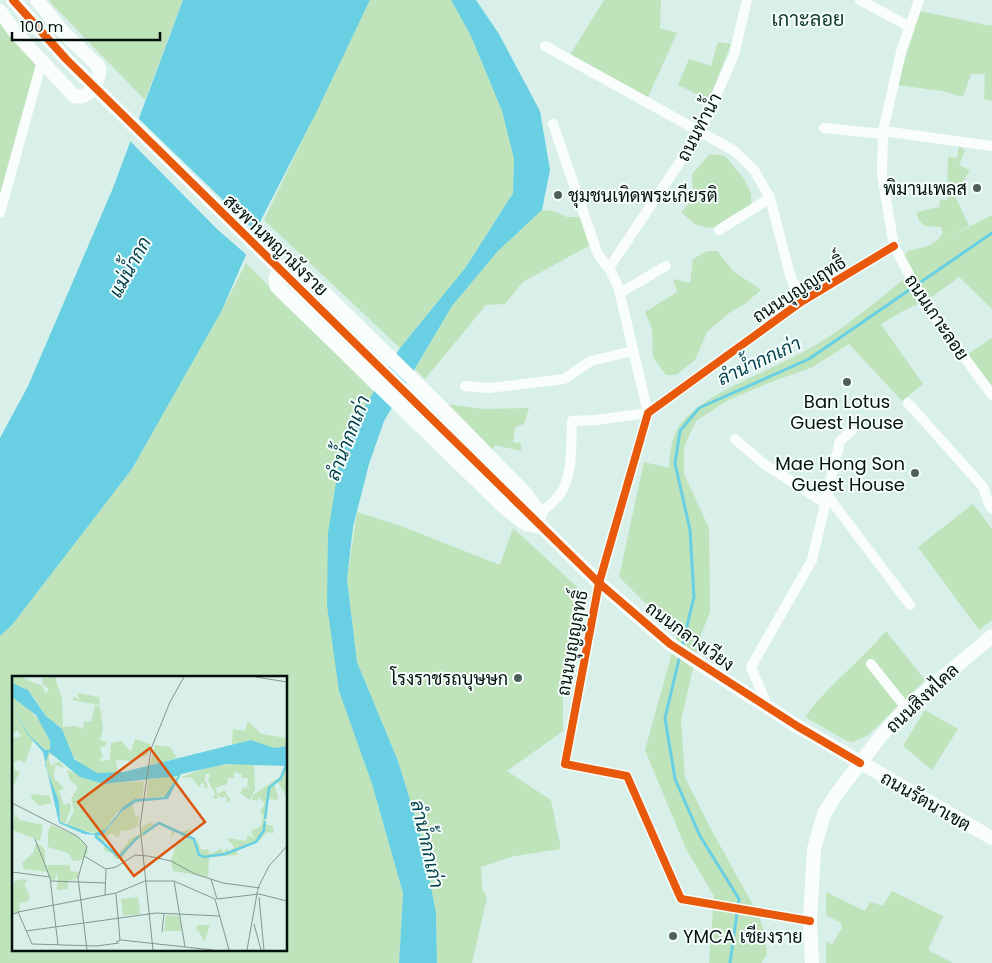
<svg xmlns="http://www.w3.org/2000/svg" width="992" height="963" viewBox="0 0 992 963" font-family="Poppins,Sarabun,sans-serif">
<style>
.green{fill:#bfe3bb;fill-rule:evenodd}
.water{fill:#69d0e3}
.pier{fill:#d8f0e9}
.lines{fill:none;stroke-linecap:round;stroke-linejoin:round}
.stream{stroke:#69d0e3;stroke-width:3}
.minor{stroke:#f9fdfc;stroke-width:10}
.secondary{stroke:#f9fdfc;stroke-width:14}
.cycleway-casing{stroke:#f6fefb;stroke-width:11}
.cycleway{stroke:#e8590c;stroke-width:8}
.poi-dot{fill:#4e5f5b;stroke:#f6fefb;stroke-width:2}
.labels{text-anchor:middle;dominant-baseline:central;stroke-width:4;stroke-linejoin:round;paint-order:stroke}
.street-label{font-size:18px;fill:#03110e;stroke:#f6fefb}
.poi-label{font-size:18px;fill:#03110e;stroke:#f6fefb;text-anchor:end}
.water-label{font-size:19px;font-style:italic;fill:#003e4a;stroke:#f6fefb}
.quarter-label{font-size:20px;fill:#103930;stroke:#f6fefb}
.inset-river{fill:none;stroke:#69d0e3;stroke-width:2.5}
.inset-road{fill:none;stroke:#839791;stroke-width:1}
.view{fill:#dd550c;fill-opacity:0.15;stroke:#dd550c;stroke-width:2.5}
.inset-edge{fill:none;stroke:#03110e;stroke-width:2.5}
</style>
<rect width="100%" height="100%" fill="#d8f0e9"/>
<g class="green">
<path d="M49 0H183L145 100 51 3Z"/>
<path d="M370 0H451L471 36 502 111 514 159 513 193 466 267 400 348 264 220Z"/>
<path d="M604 0H661L660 28 677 33 648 97 570 55Z"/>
<path d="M0 11 42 61 0 213Z"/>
<path d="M920 11 991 26 992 21V101L984 99 985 74H971L963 97 942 91 897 85Z"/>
<path d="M718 42 731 44 709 100 678 85 689 59 711 66Z"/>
<path d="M959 146 965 150 959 165 970 170 955 196 969 226 946 239 992 215V309L959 277 929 299 903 311 881 324 923 384 902 401 849 344 811 368 776 380 728 400 696 421 684 447V474L709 528 710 612 700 637 681 721 685 778 712 831 759 916 765 935 767 955 761 963H709L714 896 686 849 645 750 677 635 619 577 644 462 669 468C670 452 672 432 683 421 711 390 768 372 805 351 845 329 878 300 913 272L904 257 908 251C923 247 934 247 943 233L941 227 924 226 918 219 917 212 939 207 940 200H947L948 157 957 158Z"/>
<path d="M710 154 725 156 744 179 751 193 752 210 728 226 708 228 695 224 681 212 693 199 692 174Z"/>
<path d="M542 210 553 211 567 217H585L594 243 523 282 505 304 486 305 425 379 415 369 452 306 497 252Z"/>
<path d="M707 251H717L733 271 761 290 746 303 729 313 707 332 695 360 676 375H666L653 357 652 329 645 312 677 292 673 279 690 283 693 259Z"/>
<path d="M246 263 374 392 361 413 340 457 339 691 372 784 403 893 399 963H0V636L12 625 132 469 222 310ZM14 677H286V949H14Z"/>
<path d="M992 338V395L965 358 968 354Z"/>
<path d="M447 404 483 409 529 408 524 424 515 427 513 442 521 443V451L495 445 492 451Z"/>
<path d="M973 504 992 529V620L979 630 918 547Z"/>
<path d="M357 512 401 526 500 565 513 528 587 596 563 698V731L507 771 551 800 561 849 515 856 481 867 482 888 487 898 472 963H437L436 913 421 835 398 761 357 662 347 579Z"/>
<path d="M886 631 925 680 867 736 852 742 847 741 805 717C828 685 861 661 886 631Z"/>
<path d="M925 710 958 729 932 770 903 746Z"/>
<path d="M892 891 943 916 928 950 953 963H826V941L832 945 842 928 841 923 826 915V892L865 911 870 902 883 906Z"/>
</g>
<g class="water">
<path d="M183 0H370L316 113 262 218 222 310 132 469 12 625 0 636V438L28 386 113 188Z"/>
<path d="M451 0H476L499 34 540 111 550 170 542 210 497 252 452 306 384 421 369 464 353 527 347 579 357 662 398 761 421 835 436 913 437 963H399L403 893 372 784 339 691 327 605 328 533 340 457 361 413 400 348 466 267 513 193 514 159 502 111 471 36Z"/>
</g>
<path class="pier" d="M136 116 258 234 248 256 218 230 128 139Z"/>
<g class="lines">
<g class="stream">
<path d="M682 647 694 597 690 530 675 463 680 431 699 408 809 359 992 233"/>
<path d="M680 655 665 718 675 779 700 836 739 899 730 963"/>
</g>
<g class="minor">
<path d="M860 0 910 27"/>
<path d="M919 0 901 52 883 131 882 175 894 246 925 304 992 395"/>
<path d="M545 46 733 150 754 170 770 198 790 275 801 302"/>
<path d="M553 124 597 252 605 264 609 268"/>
<path d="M824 128 883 134"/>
<path d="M883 131 992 146"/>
<path d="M0 213 42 61"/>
<path d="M719 230 770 198"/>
<path d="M620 293 666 266"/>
<path d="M465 386 489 388 564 379 591 361 633 351"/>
<path d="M908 403 983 487 989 504 992 509"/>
<path d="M648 413 618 286 609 268 700 132 734 55 747 0"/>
<path d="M735 439 764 464 825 503"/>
<path d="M827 495 910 605"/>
<path d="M541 519 540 513C548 507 560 497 564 487 573 467 571 442 572 421L596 420 648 413"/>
<path d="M871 664 906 708"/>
<path d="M768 707 751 667 812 560 840 441 852 430"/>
<path d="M810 921 681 899 627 776 565 764 599 583 648 413 801 302 894 246"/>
</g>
<g class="secondary">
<path d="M13 0 66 59 599 583 670 644 700 664 797 726 992 838"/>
<path d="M0 11 14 31 74 96C89 101 101 80 99 67L63 32 37 0"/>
<path d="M540 513 525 493 445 411 297 266 290 264C280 269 273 276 277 287L507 510 526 524 542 527"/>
<path d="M812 963 810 921 814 849 824 814 835 796 880 737 906 708 992 636"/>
</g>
<defs>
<g id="cycleway">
<path d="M13 0 66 59 599 583 670 644 797 726 860 763"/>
<path d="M810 921 681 899 627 776 565 764 599 583 648 413 801 302 894 246"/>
</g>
</defs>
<use href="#cycleway" class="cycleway-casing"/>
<use href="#cycleway" class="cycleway"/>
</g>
<g class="poi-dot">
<circle cx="977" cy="188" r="5"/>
<circle cx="558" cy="195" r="5"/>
<circle cx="847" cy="382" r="5"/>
<circle cx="915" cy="473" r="5"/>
<circle cx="518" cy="678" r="5"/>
<circle cx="673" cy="936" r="5"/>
</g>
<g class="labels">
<g class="street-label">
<text transform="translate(699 127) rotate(-62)">ถนนท่าน้ำ</text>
<text transform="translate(276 245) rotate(44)">สะพานพญามังราย</text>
<text transform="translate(799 289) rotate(-33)">ถนนบุญญฤทธิ์</text>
<text transform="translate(937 317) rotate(56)">ถนนเกาะลอย</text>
<text transform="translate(690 636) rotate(36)">ถนนกลางเวียง</text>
<text transform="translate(572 643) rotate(-80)">ถนนบุญญฤทธิ์</text>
<text transform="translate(922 698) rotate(-43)">ถนนสิงหไคล</text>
<text transform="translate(926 801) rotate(30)">ถนนรัตนาเขต</text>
</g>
<g class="poi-label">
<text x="967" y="188">พิมานเพลส</text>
<text x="568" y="195" text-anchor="start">ชุมชนเทิดพระเกียรติ</text>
<text x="847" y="401" text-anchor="middle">Ban Lotus<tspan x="847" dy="21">Guest House</tspan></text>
<text x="905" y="463">Mae Hong Son<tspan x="905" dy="21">Guest House</tspan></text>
<text x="508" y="678">โรงราชรถบุษษก</text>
<text x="683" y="936" text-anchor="start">YMCA เชียงราย</text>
</g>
<g class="water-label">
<text transform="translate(130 267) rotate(-61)">แม่น้ำกก</text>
<text transform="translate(759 361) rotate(-25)">ลำน้ำกกเก่า</text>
<text transform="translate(348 438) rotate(-69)">ลำน้ำกกเก่า</text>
<text transform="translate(427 844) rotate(77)">ลำน้ำกกเก่า</text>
</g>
<g class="quarter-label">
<text x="808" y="19">เกาะลอย</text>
</g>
</g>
<g transform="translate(12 676)">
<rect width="275" height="275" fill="#d8f0e9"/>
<path d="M1 1H9L30 10 34 18 37 13 31 9 30 2 43 1 50 23 51 51 63 50 71 53 72 45 79 46 83 29 88 31 91 53 88 64 95 66 93 70 88 71 91 82H87L89 85 98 84 99 67 109 65 119 76 123 63 138 68 136 79 120 85 104 84 106 97H84L74 92 58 78 50 53 33 39 21 20 0 7ZM65 17 87 21 88 29 60 24 63 21 68 24ZM0 21 9 25 28 45 38 65V74H33L17 59 0 30ZM0 32 21 65 13 87 7 84 2 86V93L8 96 1 110 0 61 6 62 9 59 5 54 0 60ZM236 45 249 58 275 62V70L262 72 245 67 257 72H242L230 69 239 64 220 69 221 53 233 55ZM143 69 158 71 165 82 138 89ZM35 77 40 78 36 80 39 90 47 85 53 92 43 89 42 102 52 112 47 115 52 129 58 127 59 133 52 149 48 146 47 126 33 89ZM229 87 242 88 243 113 238 124 228 117 232 111 241 114 235 111 236 102H230L229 98 222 96V102H216L215 108 203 112 206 118 212 114 219 124 215 127 214 120 210 122 205 118 206 123 201 122 203 118 196 105 198 98H194L192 106 194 105 196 111 193 113 192 107 188 108 189 113 179 101 167 102 196 91ZM273 89 275 122 267 107 262 108 266 121 265 124 256 123 254 136 253 148 261 150 262 157 255 156 247 165 225 175 226 179 197 181 196 201 161 195 159 185 165 164 170 166 171 160 163 156 159 162 160 155 149 149 143 148 132 160 120 166 110 183H103L101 178 92 174V169L83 160 94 156 109 136 120 128 124 141 127 140 126 150 115 155 109 154 106 162 100 157 92 162 93 168 106 179 118 163 128 158 130 151 140 146 141 148 147 147 169 156 181 152 175 157 186 166 189 174 196 173 198 178 210 172 211 176 216 172 217 176 222 171 215 162 234 165 236 159 242 163 239 155 249 150 251 140 248 135 253 128 247 121 245 125 240 124 241 119 269 100ZM55 94 92 108 132 105 130 122 105 136 94 153 86 158 54 150 62 135 59 123 66 111 58 104ZM165 99 155 120 134 122 136 104ZM21 118 38 120 39 127 28 130 18 121ZM3 138 8 144 31 149 28 165 0 154ZM39 149 65 160 74 169 76 176 70 184 61 185 56 177 36 171V155ZM24 167 32 172 34 189H57L59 195 67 196 66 202 56 205V213L45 214 46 196 42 205H39L36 196 12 193 10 187 21 177ZM11 203 16 204 12 208 18 221 15 226 7 227 8 236 0 238V212L3 205ZM126 221 128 238 111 240 109 223ZM154 239 167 240 170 255H152ZM185 249H198L192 266 186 254 184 255Z" fill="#bfe3bb"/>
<path d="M0 7 16 14 33 39 50 53 62 83 85 97 111 96 239 64 262 72 275 70V90L214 88 169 98 156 123 124 126 109 136 90 160 72 158 47 147 31 76 16 59 0 30 17 59 33 74H38V65L24 39 0 21ZM37 76 68 101 92 108 166 100 152 121 123 123 111 131 94 153 81 158 48 146 47 126 33 89Z" fill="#69d0e3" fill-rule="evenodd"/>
<path class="inset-river" d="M253 143 257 112 269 102 274 89M131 158 147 147 182 163 187 179 192 181 213 178 244 166 252 154 253 145M83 160 107 181 127 160"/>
<path class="inset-road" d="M244 1 275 6M0 127 65 160 75 170 66 202 75 274M23 163 38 202 46 269M72 180 94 193 104 191 123 179 136 180 159 185 183 198 211 207 248 212M0 196 38 201M199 203 205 223 247 218 275 225M39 205 94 207M162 205 173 271M104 218 108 264M93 219 94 193M247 221 252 274M6 236 104 217 133 205H162L203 223 217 274M0 239 6 236 20 268 85 270 107 267M242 248 249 274M14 255 144 237 208 240M150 256 152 237M104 266 109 264 201 274M141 274 128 150 139 73 158 26 172 1M235 274 246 212 257 190 275 170"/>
<path class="view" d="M138 72 193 146 122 200 66 126Z"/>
<rect width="275" height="275" class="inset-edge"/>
</g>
<path d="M12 32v8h148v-8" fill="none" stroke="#03110e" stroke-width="2.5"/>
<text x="20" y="32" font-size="15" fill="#03110e" stroke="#f6fefb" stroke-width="4" paint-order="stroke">100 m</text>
</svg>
